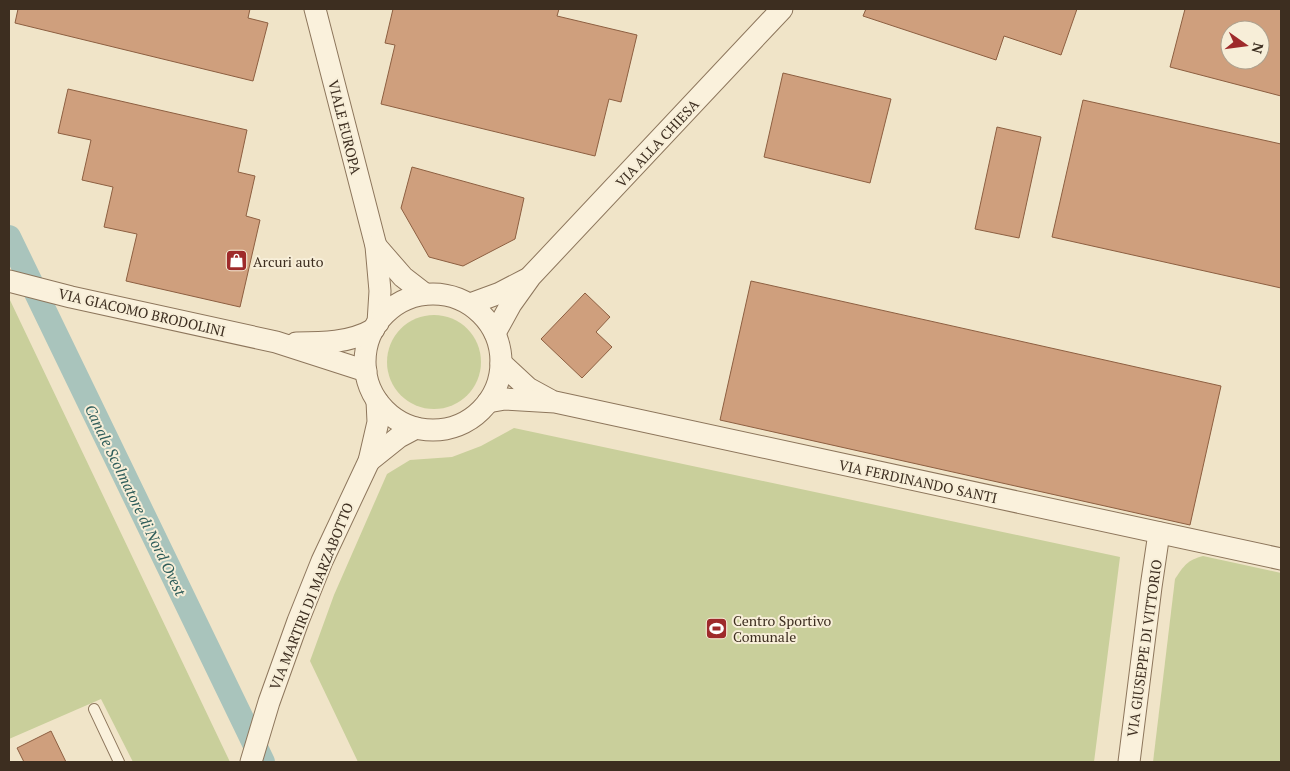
<svg xmlns="http://www.w3.org/2000/svg" width="1290" height="771" viewBox="0 0 1290 771" font-family="'PT Serif',serif">
<style>
.green{fill:#c9cf9b}
.lines{fill:none;stroke-linecap:round;stroke-linejoin:round}
.canal{stroke:#a9c4bc;stroke-width:24}
.building{fill:#cf9f7d;stroke:#8d5f41;fill-rule:evenodd}
.lane-casing{stroke:#8d765c;stroke-width:12}
.street-casing{stroke:#8d765c;stroke-width:23}
.lane{stroke:#faf1dc;stroke-width:10}
.street{stroke:#faf1dc;stroke-width:21}
.labels{text-anchor:middle;dominant-baseline:central;stroke-width:4;stroke-linejoin:round;paint-order:stroke}
.street-label{font-size:14px;fill:#3d2e20;stroke:#f7eed8}
.poi-label{font-size:14px;fill:#3d2e20;stroke:#f7eed8;text-anchor:start}
.water-label{font-size:15px;font-style:italic;fill:#2f5d5a;stroke:#f7eed8}
</style>
<rect width="100%" height="100%" fill="#f0e4c8"/>
<g class="green">
<path d="M9 298 230 762H133L101 699 9 739Z"/>
<circle cx="434" cy="362" r="47"/>
<path d="M514 428 1120 557 1094 762H358L310 661 334 595 387 474 410 460 452 457 481 446Z"/>
<path d="M1203 556 1281 573V762H1153L1175 579C1184 565 1188 560 1203 556Z"/>
</g>
<g class="lines">
<path class="canal" d="M9 237 263 762"/>
</g>
<g class="building">
<path d="M18 9H250L248 18 268 23 253 81 15 23Z"/>
<path d="M393 9H559L557 16 637 35 621 102 609 99 595 156 381 104 395 45 385 43Z"/>
<path d="M866 9H1077L1061 55 1004 36 996 60 863 16Z"/>
<path d="M1185 9H1281V96L1170 67ZM1230 30H1260V60H1230Z"/>
<path d="M783 73 891 99 870 183 764 157Z"/>
<path d="M68 89 247 130 238 172 255 176 246 216 260 220 240 307 126 281 137 234 104 227 113 187 82 180 91 140 58 133Z"/>
<path d="M1083 100 1281 144V288L1052 237Z"/>
<path d="M997 127 1041 137 1019 238 975 229Z"/>
<path d="M412 167 524 198 515 239 463 266 429 257 401 208Z"/>
<path d="M751 281 1221 386 1190 525 720 420Z"/>
<path d="M585 293 610 317 596 332 612 347 582 378 541 339Z"/>
<path d="M51 731 66 762H24L17 748Z"/>
</g>
<g class="lines">
<defs>
<path id="lane" d="M94 709 119 762"/>
<g id="street">
<path d="M315 9 376 246 380 291 378 323"/>
<path d="M376 246 403 277 425 294"/>
<path d="M9 281 71 297 276 342 366 371"/>
<circle cx="433" cy="362" r="68"/>
<path d="M470 304 500 293 527 279"/>
<path d="M495 333 511 304 531 276 782 9"/>
<path d="M296 343C322 343 350 343 374 329"/>
<path d="M501 363 528 388 550 400"/>
<path d="M488 402 505 399 555 402 1281 559"/>
<path d="M369 461 399 437 416 428"/>
<path d="M251 762 269 702 298 621 322 561 369 461 378 422 377 401"/>
<path d="M1129 762 1151 587 1159 533"/>
</g>
</defs>
<use href="#lane" class="lane-casing"/>
<use href="#street" class="street-casing"/>
<use href="#lane" class="lane"/>
<use href="#street" class="street"/>
</g>
<defs>
<symbol id="shop-square" viewBox="-11 -11 22 22"><rect x="-9" y="-9" width="18" height="18" rx="4" fill="#9e2a2b" stroke="#f7eed8"/><path d="M-5-2.5h2.3a2.7 3.5 0 0 1 5.4 0H5L5.5 6h-11ZM-1.5-2.5h3a1.5 2.3 0 0 0-3 0Z" fill="#fff"/></symbol>
<symbol id="stadium-square" viewBox="-11 -11 22 22"><rect x="-9" y="-9" width="18" height="18" rx="4" fill="#9e2a2b" stroke="#f7eed8"/><path d="M0-5a6.5 5 0 1 0 0 10a6.5 5 0 1 0 0-10ZM-3.5-1.8h7v3.6h-7Z" fill="#fff"/></symbol>
</defs>
<g fill-rule="evenodd">
<use href="#shop-square" x="224" y="248" width="25" height="25"/>
<use href="#stadium-square" x="704" y="616" width="25" height="25"/>
</g>
<g class="labels">
<g class="street-label">
<text transform="translate(345 127) rotate(76)">VIALE EUROPA</text>
<text transform="translate(657 143) rotate(-47)">VIA ALLA CHIESA</text>
<text transform="translate(142 312) rotate(13)">VIA GIACOMO BRODOLINI</text>
<text transform="translate(918 481) rotate(12)">VIA FERDINANDO SANTI</text>
<text transform="translate(311 596) rotate(-68)">VIA MARTIRI DI MARZABOTTO</text>
<text transform="translate(1144 648) rotate(-82)">VIA GIUSEPPE DI VITTORIO</text>
</g>
<g class="poi-label">
<text x="253" y="261">Arcuri auto</text>
<text x="733" y="620">Centro Sportivo<tspan x="733" dy="16">Comunale</tspan></text>
</g>
<g class="water-label">
<text transform="translate(136 500) rotate(64)">Canale Scolmatore di Nord Ovest</text>
</g>
</g>
<rect width="1290" height="771" fill="none" stroke="#3d2e20" stroke-width="20"/>
<g transform="translate(1245 45) rotate(104)"><circle r="24" fill="#f7eed8" stroke="#ada18e"/>
<path d="M0-4L9 19L0 12L-9 19Z" fill="#9e2a2b"/>
<text y="-8" font-size="14" font-weight="bold" text-anchor="middle" fill="#3d2e20">N</text>
</g>
</svg>
